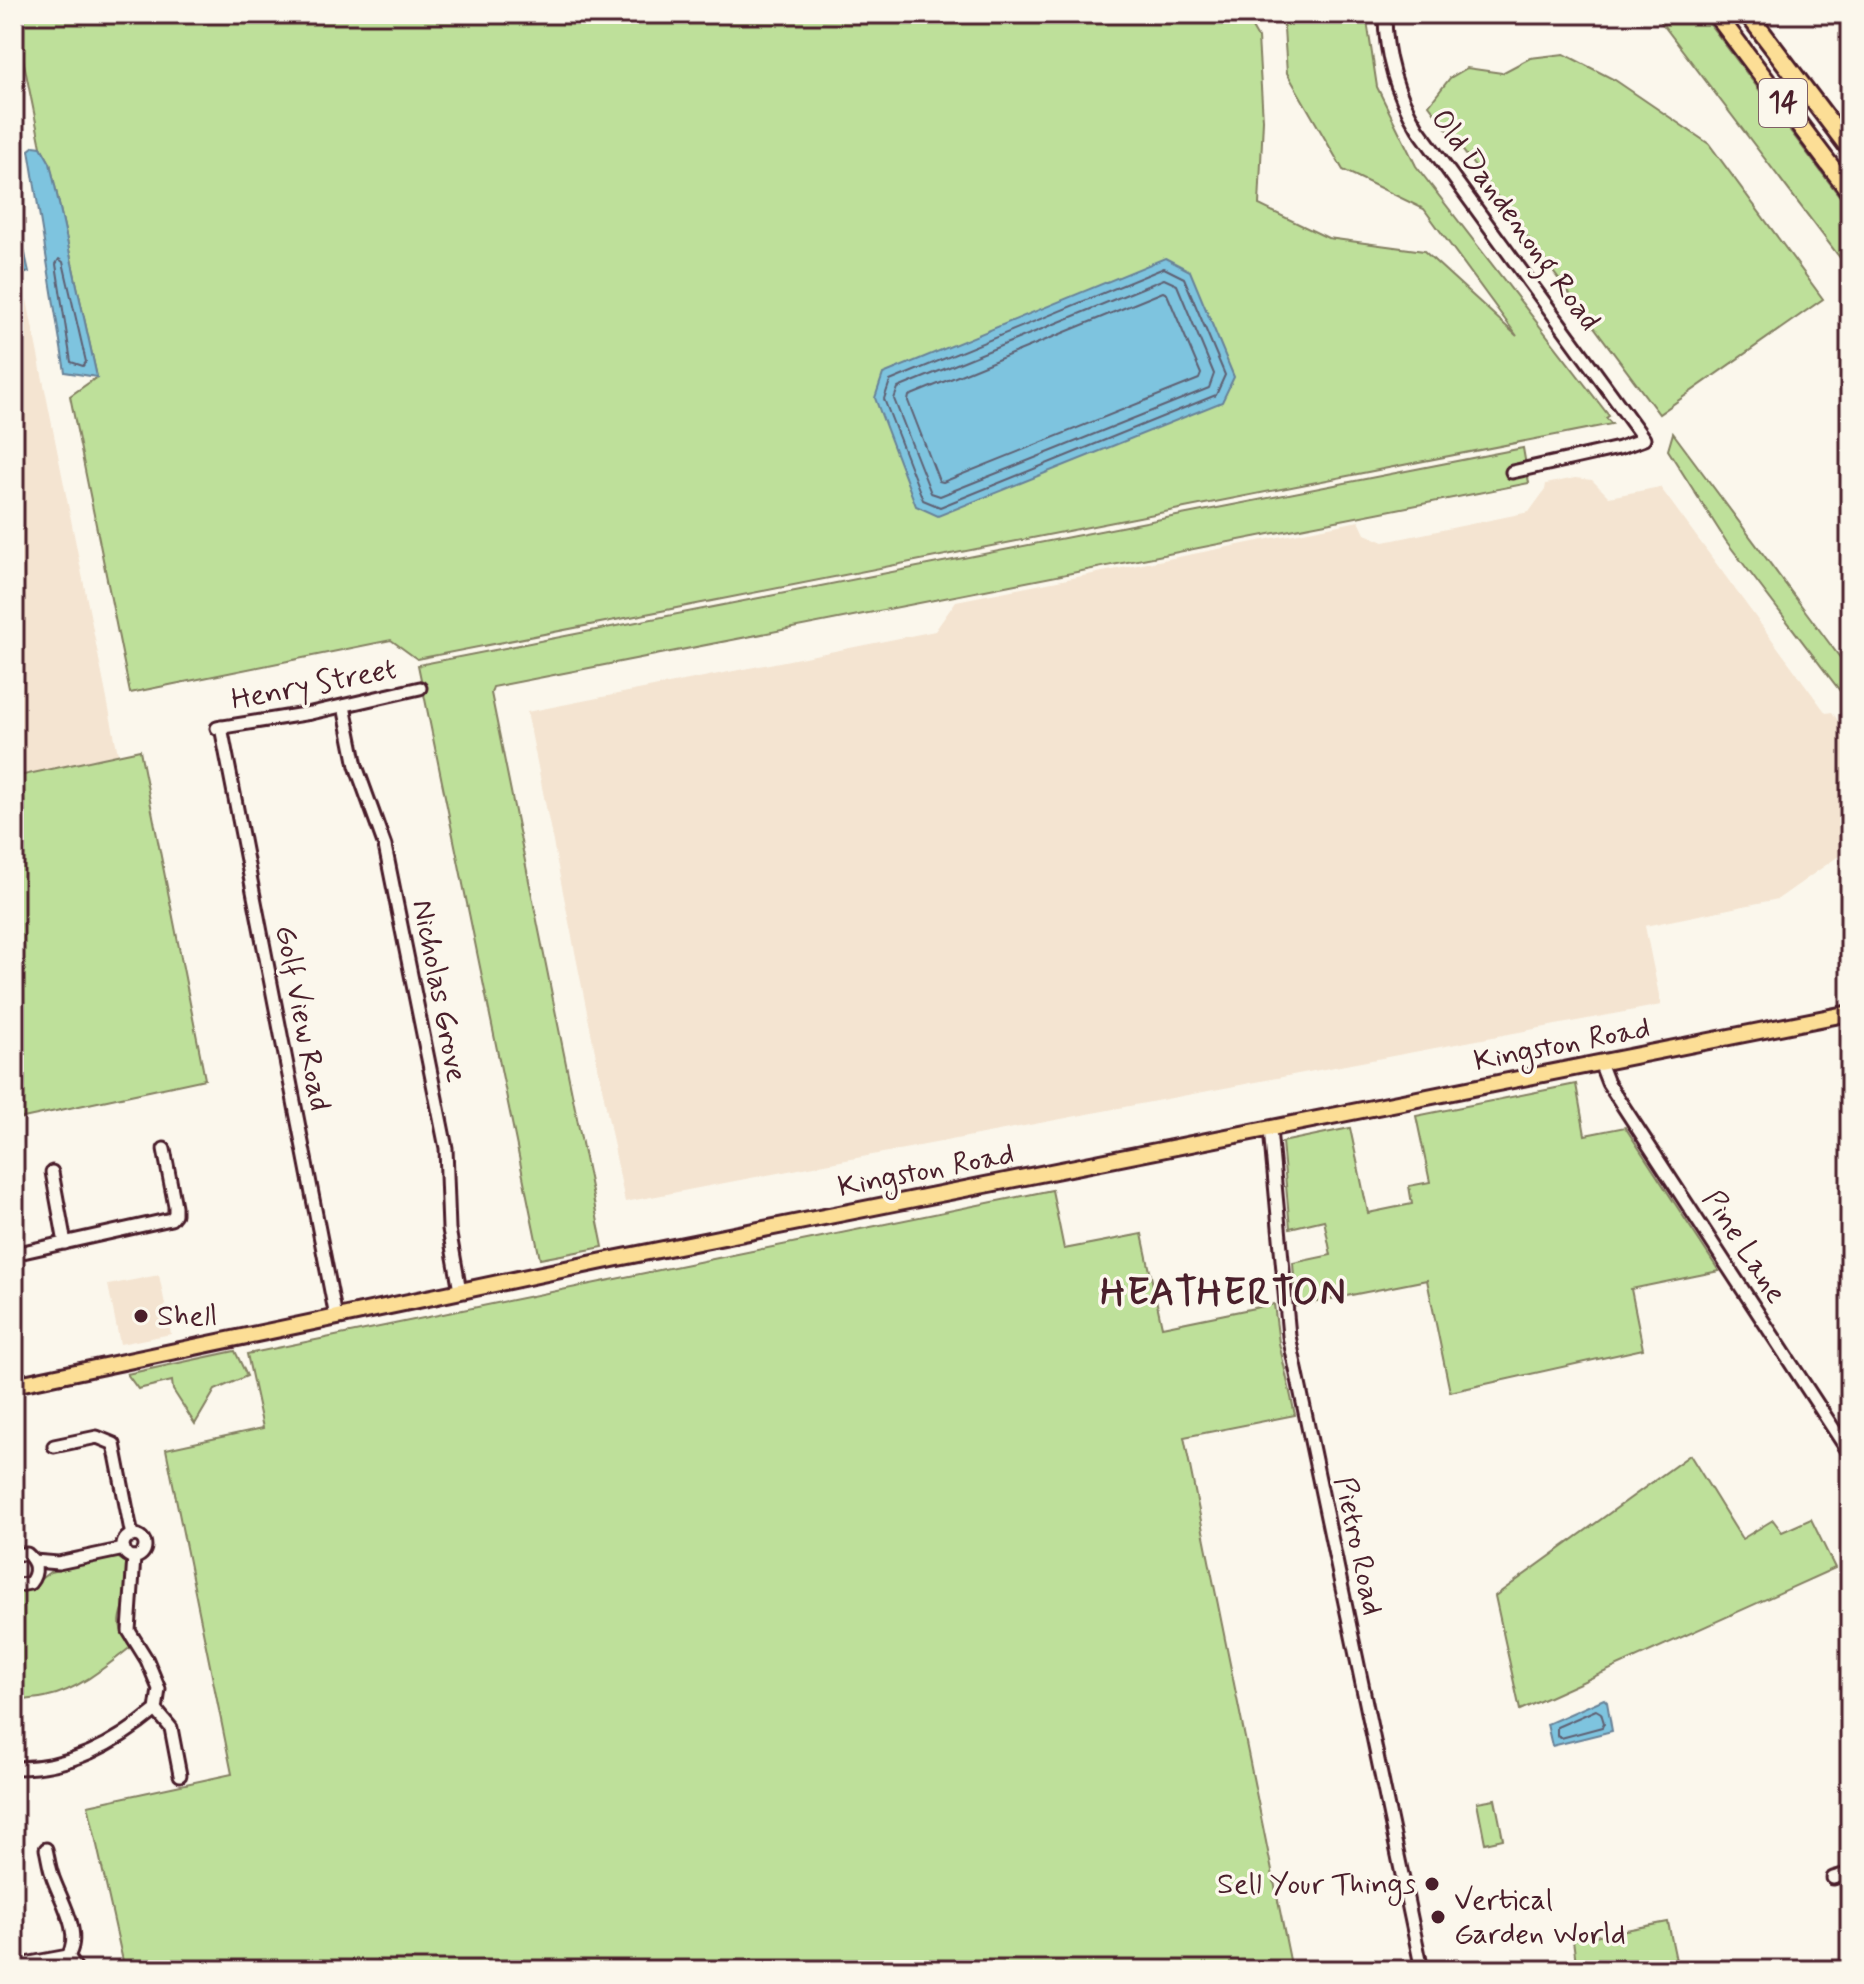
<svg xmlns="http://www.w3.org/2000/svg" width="1864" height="1984" viewBox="0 0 1864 1984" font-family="Mynerve,sans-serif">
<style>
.built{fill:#f4e4d1}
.green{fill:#bee09a;stroke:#848062;stroke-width:2}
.water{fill:#7ec4df;stroke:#698297;stroke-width:2}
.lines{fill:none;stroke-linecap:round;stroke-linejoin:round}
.shore{stroke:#5f6173;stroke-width:2}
.minor-casing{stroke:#4a1f2b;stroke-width:17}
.major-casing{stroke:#4a1f2b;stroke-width:20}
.highway-casing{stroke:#4a1f2b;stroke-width:22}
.minor{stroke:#fbf7ec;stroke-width:11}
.major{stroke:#fcde96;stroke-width:14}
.highway{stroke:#fcde96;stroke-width:16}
.poi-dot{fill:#4a1f2b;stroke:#fbf7ec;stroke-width:3}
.labels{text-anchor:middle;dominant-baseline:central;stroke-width:7;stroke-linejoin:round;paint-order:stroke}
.shield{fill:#fbf7ec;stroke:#7f6065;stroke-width:2}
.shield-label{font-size:28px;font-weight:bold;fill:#4a1f2b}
.street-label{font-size:30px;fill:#4a1f2b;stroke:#fbf7ec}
.poi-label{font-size:30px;fill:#4a1f2b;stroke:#fbf7ec;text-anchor:start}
.district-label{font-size:38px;font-weight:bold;letter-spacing:2px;fill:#4a1f2b;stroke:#fbf7ec}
</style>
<rect width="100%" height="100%" fill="#fbf7ec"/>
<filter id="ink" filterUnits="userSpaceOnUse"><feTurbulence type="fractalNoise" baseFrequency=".0125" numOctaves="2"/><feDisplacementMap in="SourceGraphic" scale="16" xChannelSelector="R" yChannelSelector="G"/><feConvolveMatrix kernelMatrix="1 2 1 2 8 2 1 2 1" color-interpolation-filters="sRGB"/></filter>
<g filter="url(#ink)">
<g class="built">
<path d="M14 291 27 300 118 754 14 777Z"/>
<path d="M1575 478 1592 480 1609 497 1660 487 1826 713 1832 712 1850 738V848L1778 899 1645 926 1661 1005 625 1202 527 712 935 631 956 601 1359 521 1365 534 1384 542 1529 512 1545 490 1546 484Z"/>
<path d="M159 1275 171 1334 120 1344 108 1285Z"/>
</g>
<g class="green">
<path d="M14 14H1244L1258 38 1263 120 1259 205 1328 238 1424 251 1517 336 1424 209 1343 170 1287 73 1283 14H1366L1377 87 1416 166 1609 416 1606 418 1612 424 417 659 391 640 130 693 70 396 97 377 50 163 41 147Z"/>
<path d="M1655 14H1702L1850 210V271Z"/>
<path d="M1564 54 1615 80 1709 144 1823 299 1659 414 1429 105 1450 78 1467 68 1502 73 1530 58Z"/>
<path d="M1673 433 1850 671V704L1726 541 1668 450Z"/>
<path d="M1523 448 1529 483 493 687 491 693 603 1247 540 1259 418 665Z"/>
<path d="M140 750 205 1079 14 1120V777Z"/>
<path d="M1576 1084 1585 1135 1625 1127 1719 1271 1631 1289 1643 1349 1450 1392 1427 1280 1296 1306 1293 1263 1331 1255 1324 1220 1290 1228 1282 1142 1350 1128 1368 1213 1412 1204 1409 1186 1430 1182 1416 1116Z"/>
<path d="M1052 1190 1064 1249 1142 1234 1162 1327 1274 1304 1279 1343 1295 1415 1184 1437 1292 1970H125L88 1805 232 1774 166 1449 263 1428 247 1354Z"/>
<path d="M235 1351 247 1376 215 1390 195 1424 173 1390 172 1381 138 1389 127 1374Z"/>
<path d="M1690 1455 1742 1539 1773 1520 1782 1532 1811 1519 1835 1568 1520 1710 1495 1596Z"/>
<path d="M117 1557 128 1564C128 1573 130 1583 128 1591 123 1616 111 1622 132 1646 107 1666 77 1691 45 1697 35 1699 24 1700 14 1701V1589L26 1590 50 1572Z"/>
<path d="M1495 1799 1503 1839 1485 1843 1477 1802Z"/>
<path d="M1668 1922 1678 1970H1577L1573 1940Z"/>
</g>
<g class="water">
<path d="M34 146 41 147 50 163 97 377 65 372 29 150Z"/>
<path d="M14 203 29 272 14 277Z"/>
<path d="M1165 258 1190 271 1234 377 1222 402 938 516 916 506 875 398 883 374Z"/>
<path d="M1604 1699 1607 1702 1612 1731 1552 1746 1547 1724Z"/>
</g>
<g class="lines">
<g class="shore">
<path d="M59 259 63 262 86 362 83 366 71 362 56 264Z"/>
<path d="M1164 268 1184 278 1225 375 1216 395 940 507 923 500 884 399 890 381Z"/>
<path d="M1164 279 1177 285 1214 374 1209 388 940 496 931 493 894 399 898 388Z"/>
<path d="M1163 292 1167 294 1201 374 1199 379 943 482 939 481 908 401 909 396Z"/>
<path d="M1596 1710 1601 1713 1604 1723 1602 1727 1561 1738 1557 1736V1727Z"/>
</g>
<defs>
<g id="minor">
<path d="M1385 14C1385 56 1396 93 1418 129L1644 439 1619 448 1512 472"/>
<path d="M344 706 356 766 385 846 446 1148 449 1229 460 1291"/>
<path d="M221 727 336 1317"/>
<path d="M217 728 311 713 420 688"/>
<path d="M1601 1065 1608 1083 1850 1454"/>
<path d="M1270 1129 1289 1336 1422 1970"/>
<path d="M52 1172 65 1243"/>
<path d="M14 1254 171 1219 175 1214V1206L164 1149"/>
<path d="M54 1446 97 1437 114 1444 132 1536"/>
<circle cx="134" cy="1546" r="11"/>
<path d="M14 1554H27C37 1562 38 1573 30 1583L14 1586"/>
<path d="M34 1561 58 1563 124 1549"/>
<path d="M156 1710 171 1728 180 1775"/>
<path d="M14 1768C69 1769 115 1744 156 1710L159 1689 147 1660 129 1631 134 1557"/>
<path d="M1833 1878 1850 1873"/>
<path d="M68 1956 77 1970"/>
<path d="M14 1966 68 1956C83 1932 59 1898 52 1875 49 1866 48 1857 46 1849"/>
</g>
<path id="major" d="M14 1385 613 1259 1850 1013"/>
<g id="highway">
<path d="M1716 14 1850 192"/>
<path d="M1748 14 1850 149"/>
</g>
</defs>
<use href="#minor" class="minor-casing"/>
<use href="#major" class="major-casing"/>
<use href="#highway" class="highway-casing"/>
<use href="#minor" class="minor"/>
<use href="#major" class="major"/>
<use href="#highway" class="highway"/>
</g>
</g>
<g class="poi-dot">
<circle cx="141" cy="1316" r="8"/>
<circle cx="1432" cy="1884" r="8"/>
<circle cx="1438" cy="1917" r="8"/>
</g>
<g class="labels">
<rect class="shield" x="1759" y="79" width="48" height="48" rx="6"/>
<g class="shield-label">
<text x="1783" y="103">14</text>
</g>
<g class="street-label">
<text transform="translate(1515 220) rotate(54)">Old Dandenong Road</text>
<text transform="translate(314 685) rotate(-11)">Henry Street</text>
<text transform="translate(439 991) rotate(79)">Nicholas Grove</text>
<text transform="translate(302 1018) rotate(79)">Golf View Road</text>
<text transform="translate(1562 1045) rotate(-11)">Kingston Road</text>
<text transform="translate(926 1171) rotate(-11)">Kingston Road</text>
<text transform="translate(1744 1247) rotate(57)">Pine Lane</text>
<text transform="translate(1358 1546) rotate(78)">Pietro Road</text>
</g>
<g class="poi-label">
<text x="157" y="1316">Shell</text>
<text x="1416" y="1884" text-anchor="end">Sell Your Things</text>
<text x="1454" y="1900">Vertical<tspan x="1454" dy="34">Garden World</tspan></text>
</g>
<g class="district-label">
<text x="1224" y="1293">HEATHERTON</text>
</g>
</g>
<rect width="1864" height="1984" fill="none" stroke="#fbf7ec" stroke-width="48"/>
<rect x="24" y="24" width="1816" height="1936" fill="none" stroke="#4a1f2b" stroke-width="3" filter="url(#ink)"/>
</svg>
